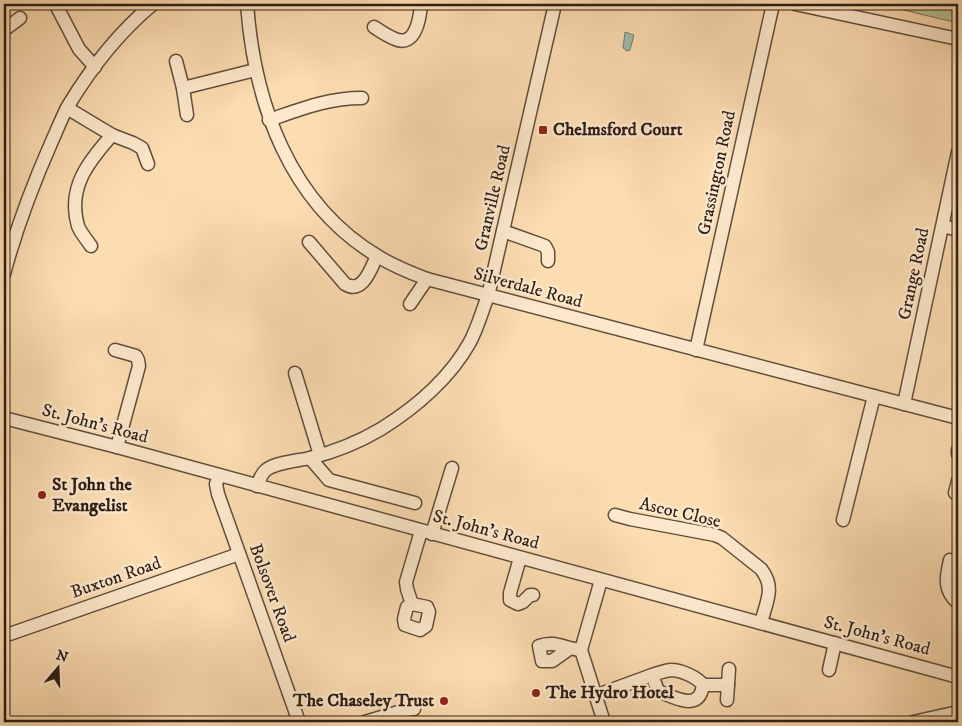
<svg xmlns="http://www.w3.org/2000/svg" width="962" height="726" viewBox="0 0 962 726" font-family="'IM FELL DW Pica',serif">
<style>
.green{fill:#bac28f;stroke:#737052}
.water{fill:#9fbbae;stroke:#717c71}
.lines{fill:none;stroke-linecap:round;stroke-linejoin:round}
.minor-casing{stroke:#604e3c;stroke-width:15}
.minor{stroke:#fde8cc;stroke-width:12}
.poi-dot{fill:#8f2418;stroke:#fde8cc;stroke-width:2}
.labels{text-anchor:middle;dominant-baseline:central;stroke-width:5;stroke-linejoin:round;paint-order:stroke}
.poi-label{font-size:18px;font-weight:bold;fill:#2c1e15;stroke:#fde8cc;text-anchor:start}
.street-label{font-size:18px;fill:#2c1e15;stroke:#fde8cc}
</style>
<rect width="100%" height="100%" fill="#fcdcb1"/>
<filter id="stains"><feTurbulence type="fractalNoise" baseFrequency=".004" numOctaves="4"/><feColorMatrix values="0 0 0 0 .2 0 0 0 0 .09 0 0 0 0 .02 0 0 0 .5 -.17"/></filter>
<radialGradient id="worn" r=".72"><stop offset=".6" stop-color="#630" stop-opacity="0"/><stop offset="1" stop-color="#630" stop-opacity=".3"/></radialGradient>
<path class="green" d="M892 4H958V23L891 7Z"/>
<path class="water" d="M625 32 634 35 630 50 627 51 623 48Z"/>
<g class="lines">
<defs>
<g id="minor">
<path d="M247 4C254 102 289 204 379 257 394 266 411 273 427 279L958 418"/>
<path d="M795 4 958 39"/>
<path d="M57 7 79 49 95 67"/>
<path d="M374 27C380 31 387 36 395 39 416 48 420 17 421 4"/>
<path d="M4 30 20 18"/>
<path d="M176 61 183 88 187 115"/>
<path d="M183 88 255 70"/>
<path d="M67 108 112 135C88 162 67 188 78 226 80 232 87 240 91 246"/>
<path d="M269 120C301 109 328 98 362 98"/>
<path d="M112 135 133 143 142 148 148 164"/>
<path d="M943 226 958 230"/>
<path d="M503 231 545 246 548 252V261"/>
<path d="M309 242 345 284C363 295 371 268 377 256"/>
<path d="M4 274C16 229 33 184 52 141 57 130 62 117 68 106 91 68 119 32 153 4"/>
<path d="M410 304 427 279"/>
<path d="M115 350 136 356 138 360 139 366 117 447"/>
<path d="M696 350 773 4"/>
<path d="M295 373 320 455"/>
<path d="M904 404 958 152"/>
<path d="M4 418 117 447 958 677"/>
<path d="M958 450V454"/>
<path d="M310 458 329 480 415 503"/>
<path d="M219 476 216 484 218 494 299 722"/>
<path d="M257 486C259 481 261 474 266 470 277 462 297 461 310 458 334 452 359 442 381 429 415 408 450 378 470 342 478 327 482 311 488 296L555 4"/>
<path d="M955 493 958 481"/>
<path d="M615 515 630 519 715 535 722 538 761 569C776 588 766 602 761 623"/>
<path d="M843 520 874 396"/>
<path d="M432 534 452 468"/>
<path d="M520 558 510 593V600L518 604 523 602 530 595H533"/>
<path d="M958 562 950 560C946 577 943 590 958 603"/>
<path d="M601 580 581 650 604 722"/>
<path d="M412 604 407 607 404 619 405 625 420 630 426 626 429 612 427 607 412 604 407 589 406 582 421 531"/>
<path d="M4 636 239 554"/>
<path d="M569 649 552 661H542L539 646C555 640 565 649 581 650"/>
<path d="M829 670 835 643"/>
<path d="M703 685H728"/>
<path d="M595 696 644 678C652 675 662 671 671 670 681 670 697 677 703 685 699 713 674 697 658 691L652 675"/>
<path d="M727 700 729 669"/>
<path d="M365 722 405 710 414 709"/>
<path d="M913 722 958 712"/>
</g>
</defs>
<use href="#minor" class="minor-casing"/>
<use href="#minor" class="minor"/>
</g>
<g class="poi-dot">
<rect x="538" y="125" width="10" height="10" rx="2.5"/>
<circle cx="42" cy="495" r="5"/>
<circle cx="536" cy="693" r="5"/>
<circle cx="444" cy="701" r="5"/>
</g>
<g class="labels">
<g class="poi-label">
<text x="553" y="130">Chelmsford Court</text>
<text x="52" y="485">St John the<tspan x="52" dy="21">Evangelist</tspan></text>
<text x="546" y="693">The Hydro Hotel</text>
<text x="434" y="701" text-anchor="end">The Chaseley Trust</text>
</g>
<g class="street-label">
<text transform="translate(717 173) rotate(-78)">Grassington Road</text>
<text transform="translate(493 198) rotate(-77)">Granville Road</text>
<text transform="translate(914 274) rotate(-78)">Grange Road</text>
<text transform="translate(528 288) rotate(15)">Silverdale Road</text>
<text transform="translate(95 424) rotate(15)">St. John's Road</text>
<text transform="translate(680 513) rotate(13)">Ascot Close</text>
<text transform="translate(486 530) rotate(15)">St. John's Road</text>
<text transform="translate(116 578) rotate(-19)">Buxton Road</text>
<text transform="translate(272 593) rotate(70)">Bolsover Road</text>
<text transform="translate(877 636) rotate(15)">St. John's Road</text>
</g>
</g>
<rect width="962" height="726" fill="none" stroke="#fcdcb1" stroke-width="20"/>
<rect x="5" y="5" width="952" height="716" fill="none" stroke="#2c1e15" stroke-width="2.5"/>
<rect x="10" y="10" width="942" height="706" fill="none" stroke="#2c1e15"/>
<g transform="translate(58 668) rotate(19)" stroke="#fde8cc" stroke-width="4" paint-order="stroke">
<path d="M0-4L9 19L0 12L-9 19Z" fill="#2c1e15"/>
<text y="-8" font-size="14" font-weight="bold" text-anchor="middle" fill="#2c1e15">N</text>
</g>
<rect width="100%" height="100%" filter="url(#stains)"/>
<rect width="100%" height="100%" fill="url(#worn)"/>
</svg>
